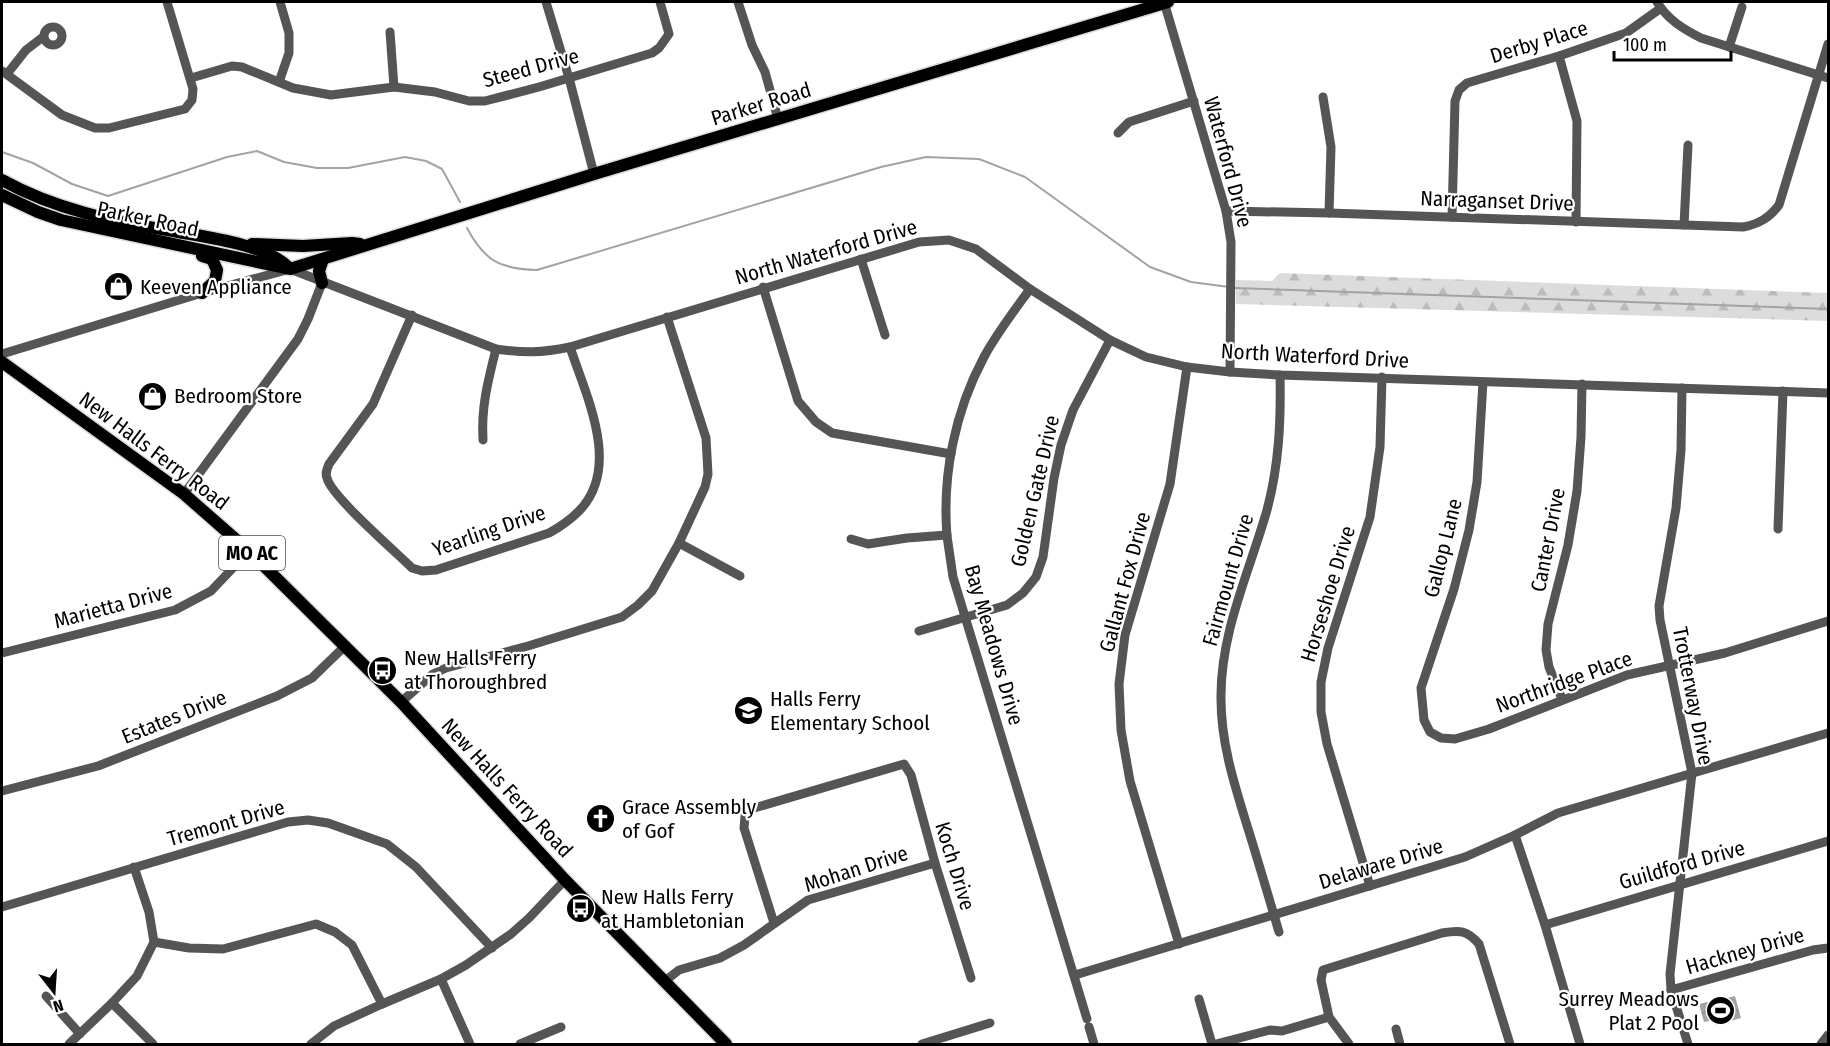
<svg xmlns="http://www.w3.org/2000/svg" width="1830" height="1046" viewBox="0 0 1830 1046" font-family="'Fira Sans Condensed',sans-serif">
<style>
.forest{fill:url(#forest-firs)}
.water{fill:url(#water-waves)}
.lines{fill:none;stroke-linecap:round;stroke-linejoin:round}
.stream{stroke:#a3a3a3;stroke-width:2}
.major-casing{stroke:#dbdbdb;stroke-width:15}
.minor{stroke:#555;stroke-width:9}
.major{stroke:#000;stroke-width:12}
.labels{text-anchor:middle;dominant-baseline:central;stroke-width:4.5;stroke-linejoin:round;paint-order:stroke}
.shield{fill:#fff;stroke:#4c4c4c;stroke-width:1.5}
.shield-label{font-size:20px;font-weight:bold;fill:#000}
.street-label{font-size:21px;fill:#000;stroke:#fff}
.poi-label{font-size:21px;fill:#000;stroke:#fff;text-anchor:start}
</style>
<defs>
<pattern id="forest-firs" width="22" height="20" patternUnits="userSpaceOnUse" patternTransform="scale(1.5)"><rect width="22" height="20" fill="#dcdcdc"/><path d="M5 1l3.5 6h-7zM16 11l3.5 6h-7z" fill="#bbb"/></pattern>
<pattern id="water-waves" width="16" height="10" patternUnits="userSpaceOnUse" patternTransform="scale(1.5)"><rect width="16" height="10" fill="#a3a3a3"/><path d="M0 5q4-4 8 0t8 0" fill="none" stroke="#8b8b8b"/></pattern>
</defs>
<rect width="100%" height="100%" fill="#fff"/>
<path class="forest" d="M1280 273 1828 293V321L1236 304V280L1272 281Z"/>
<path class="water" d="M1735 996 1741 1018 1716 1025 1714 1020 1704 1022 1699 1004 1707 1002 1708 1003Z"/>
<g class="lines">
<g class="stream">
<path d="M2 152 33 163 72 184 108 196 227 157 257 151 284 162 317 168H348L405 157 426 161 442 169 460 202"/>
<path d="M467 228C485 262 501 269 537 270L881 167 926 157 979 159 1025 177 1150 267 1191 282 1229 287"/>
<path d="M1235 288 1828 309"/>
</g>
<defs>
<g id="major">
<path d="M2 180C54 209 115 222 173 231 205 237 264 244 287 266"/>
<path d="M2 195 38 212 61 220 290 269 594 174 1168 2"/>
<path d="M252 244 303 246 352 243 360 244"/>
<path d="M202 256 212 259 217 270 215 281 202 293"/>
<path d="M322 283 319 271 323 259"/>
<path d="M2 362 184 494 249 551 401 702 566 881 726 1044"/>
</g>
</defs>
<use href="#major" class="major-casing"/>
<g class="minor">
<path d="M546 2 569 78 594 174"/>
<path d="M738 2 752 45 765 72 778 119"/>
<path d="M1164 2 1226 211 1231 242 1230 372"/>
<path d="M1657 2C1667 19 1683 29 1701 38L1828 78"/>
<circle cx="53" cy="36" r="9"/>
<path d="M390 32 394 87"/>
<path d="M1729 47 1742 7"/>
<path d="M1559 56 1577 121 1576 222"/>
<path d="M2 71 62 115 95 128H109L185 109 192 100 193 89 167 2"/>
<path d="M7 74 26 50 43 37"/>
<path d="M191 78 232 66 242 67 293 88 331 95 394 87 435 92 469 101H485L539 87 652 53 659 48 669 34 660 2"/>
<path d="M279 82 289 53V33L280 2"/>
<path d="M1323 97 1331 147 1329 213"/>
<path d="M1118 133 1129 122 1194 101"/>
<path d="M1226 211 1329 213 1743 227C1759 224 1769 218 1779 205L1828 44"/>
<path d="M1452 217 1455 101 1459 90 1467 83 1559 56 1626 33 1661 8"/>
<path d="M1684 225 1688 145"/>
<path d="M861 259 885 335"/>
<path d="M763 287 798 401 816 422 832 433 951 454"/>
<path d="M1030 289C1014 311 997 333 984 357 955 411 942 475 947 536 949 549 951 563 953 577L1087 1019"/>
<path d="M412 315 373 404 329 464C327 469 325 473 327 478 331 496 395 551 412 568L422 571 436 570 549 533C560 527 570 520 579 511 622 467 586 396 570 347"/>
<path d="M2 354 202 293 290 269 496 349C525 353 541 353 570 347L919 242 949 240 976 249 1030 289 1110 340 1146 357 1187 367 1230 372 1280 375 1828 393"/>
<path d="M1483 382 1477 482 1469 530 1454 589 1421 688 1424 720 1430 732 1441 738 1455 739 1489 729 1627 675 1725 653 1828 621"/>
<path d="M1682 388 1681 450 1676 508 1659 606 1660 620 1692 773 1670 974 1671 990 1688 1044"/>
<path d="M483 440C481 407 488 381 496 349"/>
<path d="M184 494 298 339 308 319 322 283"/>
<path d="M1778 529 1783 391"/>
<path d="M851 539 868 544 907 538 947 535"/>
<path d="M679 543 740 576"/>
<path d="M919 631 1007 605 1023 593 1036 577 1043 557 1054 478 1061 445 1073 410 1110 340"/>
<path d="M2 653 175 610 211 591 249 551"/>
<path d="M1562 699 1549 667 1546 650 1548 624 1568 545 1577 491 1581 437 1582 384"/>
<path d="M401 702 433 674 446 668 528 646 622 617 638 605 652 591 679 543 705 487 708 474 706 438 667 317"/>
<path d="M2 791 98 766 277 696 312 678 345 646"/>
<path d="M1515 835 1545 925 1580 1044"/>
<path d="M1370 886 1327 744 1321 712V682L1328 648 1370 517 1380 447 1382 377"/>
<path d="M2 907 288 822 308 820 328 823 387 844 416 867 492 948"/>
<path d="M774 923 744 828 745 816 751 809 904 764 911 775 935 863 971 978"/>
<path d="M1545 925 1828 841"/>
<path d="M1279 932C1268 895 1257 857 1245 819 1233 780 1221 741 1221 699 1220 633 1249 573 1267 510 1279 465 1281 421 1280 375"/>
<path d="M154 942 189 948 223 949 316 924 335 932 352 945 382 1004"/>
<path d="M1179 944 1130 781 1121 730 1119 684 1125 635 1170 484 1187 367"/>
<path d="M1075 975 1465 857 1515 835 1558 813 1828 733"/>
<path d="M441 979 470 1044"/>
<path d="M665 981 679 970 720 958 744 945 808 900 935 863"/>
<path d="M1671 990 1813 950 1828 948"/>
<path d="M46 996 80 1034"/>
<path d="M1199 999 1212 1044"/>
<path d="M112 1003 153 1044"/>
<path d="M1089 1027 1094 1044"/>
<path d="M1396 1029 1400 1044"/>
<path d="M69 1044 112 1003 137 976 154 942 149 912 134 867"/>
<path d="M311 1044 334 1026 382 1004 441 979 466 965 511 934 529 918 565 880"/>
<path d="M520 1044 561 1027"/>
<path d="M922 1044 990 1023"/>
<path d="M1216 1044 1270 1030 1282 1031 1329 1017"/>
<path d="M1349 1044 1329 1017 1321 980 1323 970 1442 933C1460 930 1467 930 1479 944L1510 1044"/>
<path d="M1821 1044 1828 1035"/>
</g>
<use href="#major" class="major"/>
</g>
<defs>
<symbol id="shop-disc" viewBox="-11 -11 22 22"><circle r="9.5" fill="#000" stroke="#fff"/><path d="M-5-2.5h2.3a2.7 3.5 0 0 1 5.4 0H5L5.5 6h-11ZM-1.5-2.5h3a1.5 2.3 0 0 0-3 0Z" fill="#fff"/></symbol>
<symbol id="bus-disc" viewBox="-11 -11 22 22"><circle r="9.5" fill="#000" stroke="#fff"/><path d="M-5-6H5V4H4V6H2V4H-2V6H-4V4H-5ZM-3.5-4V0h7V-4ZM-3.5 1.2v1.5H-2V1.2ZM2 1.2v1.5H3.5V1.2Z" fill="#fff"/></symbol>
<symbol id="school-disc" viewBox="-11 -11 22 22"><circle r="9.5" fill="#000" stroke="#fff"/><path d="M0-5L7-2L0 1L-7-2ZM-4 1L0 2.5L4 1V4Q0 6-4 4Z" fill="#fff"/></symbol>
<symbol id="church-disc" viewBox="-11 -11 22 22"><circle r="9.5" fill="#000" stroke="#fff"/><path d="M-1.2-6h2.4v3.5h3.3v2.4h-3.3V6h-2.4V-.1h-3.3v-2.4h3.3Z" fill="#fff"/></symbol>
<symbol id="stadium-disc" viewBox="-11 -11 22 22"><circle r="9.5" fill="#000" stroke="#fff"/><path d="M0-5a6.5 5 0 1 0 0 10a6.5 5 0 1 0 0-10ZM-3.5-1.8h7v3.6h-7Z" fill="#fff"/></symbol>
</defs>
<g fill-rule="evenodd">
<use href="#shop-disc" x="102" y="270" width="33" height="33"/>
<use href="#shop-disc" x="136" y="380" width="33" height="33"/>
<use href="#bus-disc" x="366" y="654" width="33" height="33"/>
<use href="#school-disc" x="732" y="694" width="33" height="33"/>
<use href="#church-disc" x="584" y="802" width="33" height="33"/>
<use href="#bus-disc" x="564" y="892" width="33" height="33"/>
<use href="#stadium-disc" x="1704" y="994" width="33" height="33"/>
</g>
<g class="labels">
<rect class="shield" x="219" y="536" width="66" height="34" rx="4.5"/>
<g class="shield-label">
<text x="252" y="553">MO AC</text>
</g>
<g class="street-label">
<text transform="translate(1539 42) rotate(-17)">Derby Place</text>
<text transform="translate(531 68) rotate(-15)">Steed Drive</text>
<text transform="translate(761 104) rotate(-17)">Parker Road</text>
<text transform="translate(1228 162) rotate(75)">Waterford Drive</text>
<text transform="translate(1497 201) rotate(2)">Narraganset Drive</text>
<text transform="translate(148 219) rotate(12)">Parker Road</text>
<text transform="translate(826 252) rotate(-16)">North Waterford Drive</text>
<text transform="translate(1315 356) rotate(3)">North Waterford Drive</text>
<text transform="translate(154 451) rotate(37)">New Halls Ferry Road</text>
<text transform="translate(1035 491) rotate(-77)">Golden Gate Drive</text>
<text transform="translate(489 531) rotate(-19)">Yearling Drive</text>
<text transform="translate(1548 540) rotate(-79)">Canter Drive</text>
<text transform="translate(1443 548) rotate(-76)">Gallop Lane</text>
<text transform="translate(1228 580) rotate(-74)">Fairmount Drive</text>
<text transform="translate(1125 582) rotate(-75)">Gallant Fox Drive</text>
<text transform="translate(1328 594) rotate(-73)">Horseshoe Drive</text>
<text transform="translate(113 606) rotate(-15)">Marietta Drive</text>
<text transform="translate(994 645) rotate(74)">Bay Meadows Drive</text>
<text transform="translate(1564 682) rotate(-20)">Northridge Place</text>
<text transform="translate(1693 696) rotate(79)">Trotterway Drive</text>
<text transform="translate(174 717) rotate(-22)">Estates Drive</text>
<text transform="translate(507 788) rotate(47)">New Halls Ferry Road</text>
<text transform="translate(226 823) rotate(-16)">Tremont Drive</text>
<text transform="translate(1381 864) rotate(-17)">Delaware Drive</text>
<text transform="translate(1682 865) rotate(-16)">Guildford Drive</text>
<text transform="translate(955 866) rotate(73)">Koch Drive</text>
<text transform="translate(856 869) rotate(-18)">Mohan Drive</text>
<text transform="translate(1745 951) rotate(-16)">Hackney Drive</text>
</g>
<g class="poi-label">
<text x="140" y="287">Keeven Appliance</text>
<text x="174" y="396">Bedroom Store</text>
<text x="404" y="658">New Halls Ferry<tspan x="404" dy="24">at Thoroughbred</tspan></text>
<text x="770" y="699">Halls Ferry<tspan x="770" dy="24">Elementary School</tspan></text>
<text x="622" y="807">Grace Assembly<tspan x="622" dy="24">of Gof</tspan></text>
<text x="601" y="897">New Halls Ferry<tspan x="601" dy="24">at Hambletonian</tspan></text>
<text x="1699" y="999" text-anchor="end">Surrey Meadows<tspan x="1699" dy="24">Plat 2 Pool</tspan></text>
</g>
</g>
<rect width="1830" height="1046" fill="none" stroke="#000000" stroke-width="6"/>
<g transform="translate(54 992) rotate(163)" stroke="#ffffff" stroke-width="4.5" paint-order="stroke">
<path d="M0-4.5L10 22L0 15L-10 22Z" fill="#000000"/>
<text y="-9" font-size="16" font-weight="bold" text-anchor="middle" fill="#000000">N</text>
</g>
<path d="M1614 51v9h117v-9" fill="none" stroke="#000000" stroke-width="3"/>
<text x="1623" y="51" font-size="18" fill="#000000" stroke="#ffffff" stroke-width="4.5" paint-order="stroke">100 m</text>
</svg>
